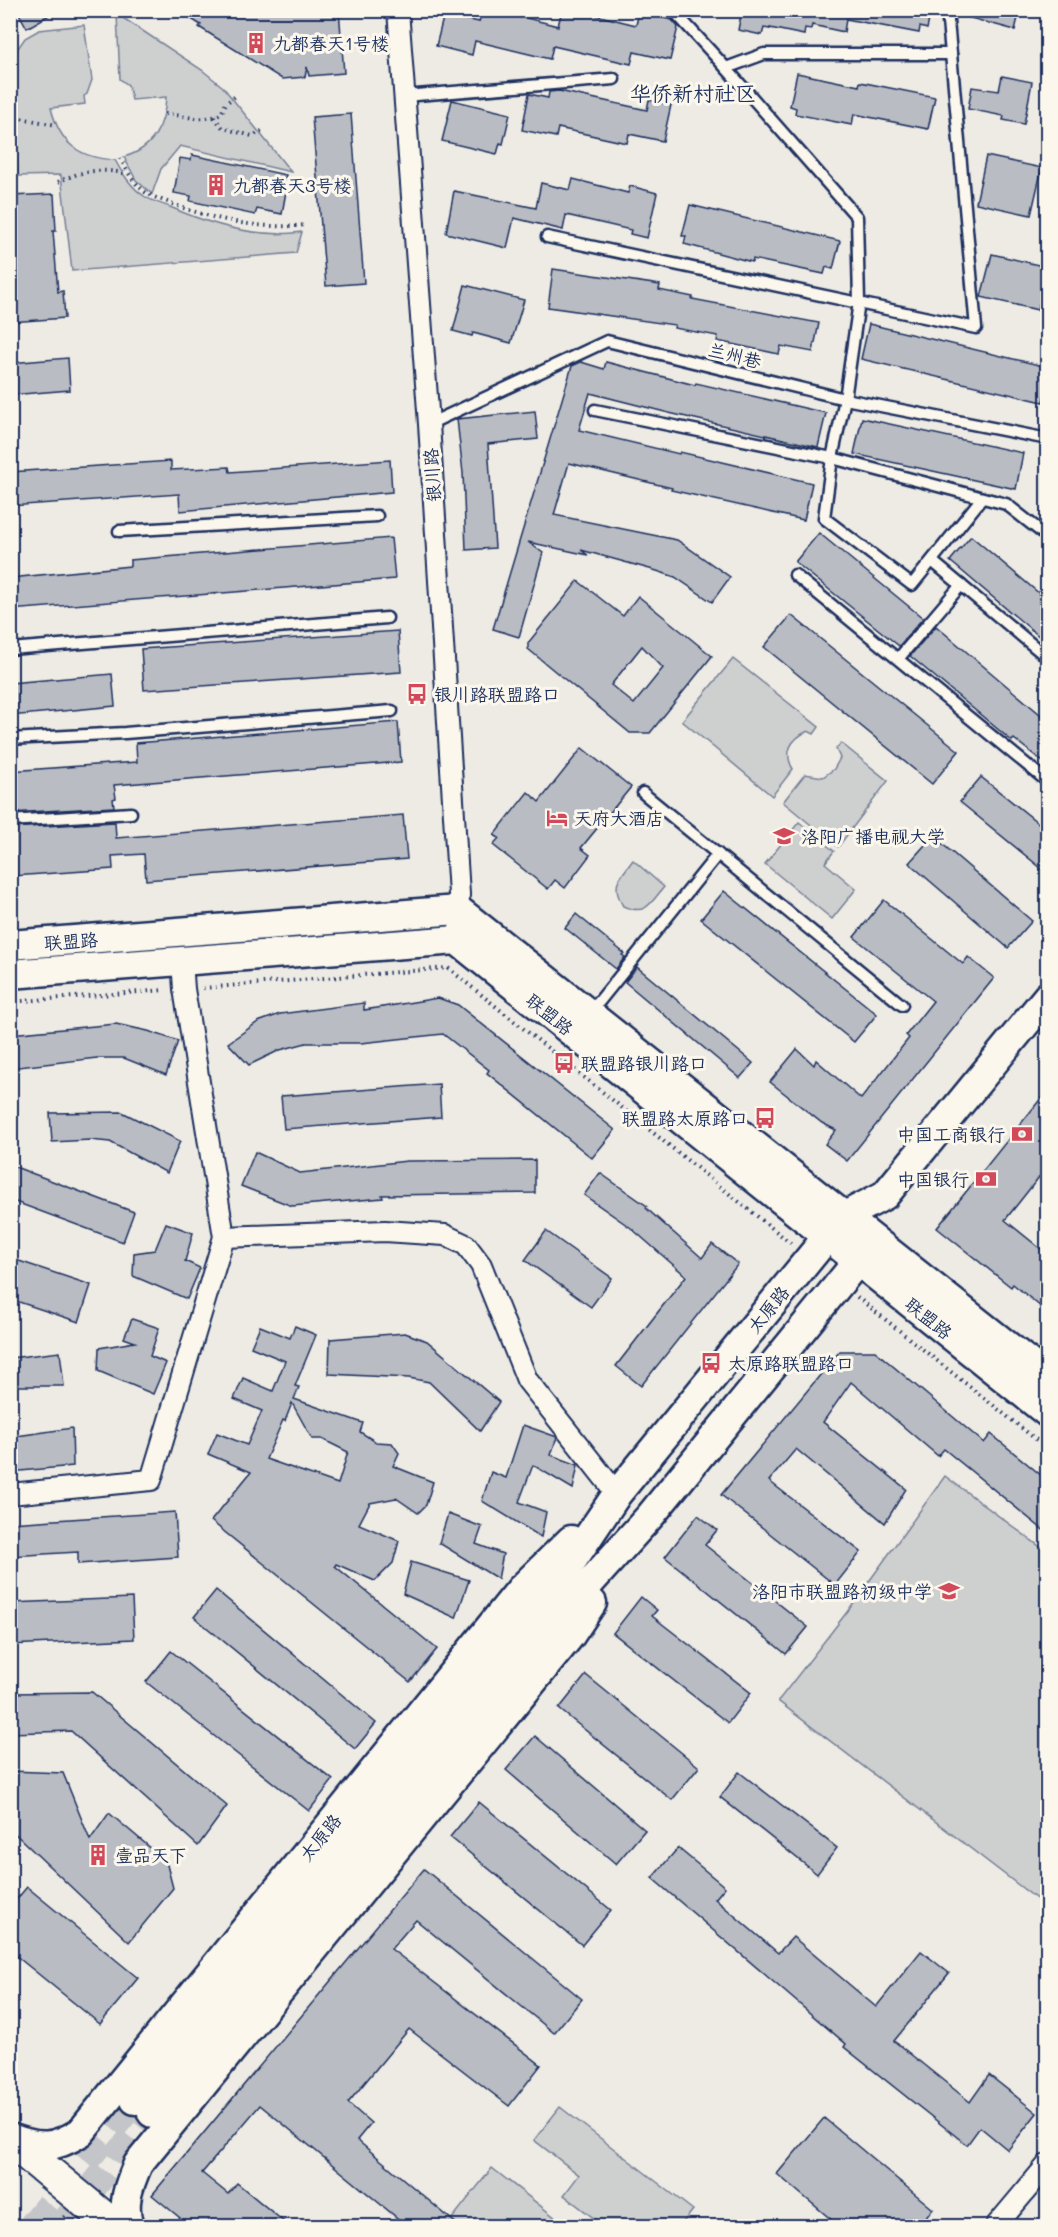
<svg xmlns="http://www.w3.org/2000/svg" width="1058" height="2237" viewBox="0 0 1058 2237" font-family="Mali,'LXGW WenKai TC',sans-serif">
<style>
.green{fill:#cecfcf;stroke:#747f96;stroke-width:1.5}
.building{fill:#b9bcc3;stroke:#1b2f5e;stroke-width:1.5;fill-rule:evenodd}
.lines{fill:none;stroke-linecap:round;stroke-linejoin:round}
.secondary-tunnel{stroke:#c4c5c9;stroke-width:28;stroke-dasharray:28 14;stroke-linecap:butt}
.lane-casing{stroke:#1b2f5e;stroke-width:15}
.street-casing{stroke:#1b2f5e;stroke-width:24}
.secondary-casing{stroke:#1b2f5e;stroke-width:33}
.primary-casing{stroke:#1b2f5e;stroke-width:36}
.path{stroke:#1b2f5e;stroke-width:4;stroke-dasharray:1.5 4.5;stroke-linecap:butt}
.lane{stroke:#fbf7ec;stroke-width:10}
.street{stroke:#fbf7ec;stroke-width:20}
.secondary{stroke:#fbf7ec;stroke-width:28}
.primary{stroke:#fbf7ec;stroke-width:32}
.labels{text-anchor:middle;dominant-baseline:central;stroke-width:6;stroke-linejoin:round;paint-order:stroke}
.poi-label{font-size:18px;fill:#1b2f5e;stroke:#fbf7ec;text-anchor:start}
.street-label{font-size:18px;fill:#1b2f5e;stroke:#fbf7ec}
.quarter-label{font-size:21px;fill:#1b2f5e;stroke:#fbf7ec}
</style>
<rect width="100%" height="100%" fill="#eeebe4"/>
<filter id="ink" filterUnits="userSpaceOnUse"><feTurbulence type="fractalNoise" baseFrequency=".0167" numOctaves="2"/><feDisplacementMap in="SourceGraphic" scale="12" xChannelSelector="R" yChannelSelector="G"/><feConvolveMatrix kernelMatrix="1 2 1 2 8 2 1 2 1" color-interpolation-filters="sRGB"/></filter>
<g filter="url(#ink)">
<g class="green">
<path d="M117 14 202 70 223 87 291 172 180 146 161 169 152 194 136 180 124 157C153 149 165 125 166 97L132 100 128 85 120 79Z"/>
<path d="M84 25 92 80 87 94 84 96 85 104 51 108C60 144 79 158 115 160 121 172 132 188 144 196 151 201 162 204 170 207 211 225 257 239 302 232L296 253 72 271 61 175 18 176 13 68 18 48 25 38 39 30Z"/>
<path d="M733 659 819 727 814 734 808 731C791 739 783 752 793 769L772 796 682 721Z"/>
<path d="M841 743 888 781 838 847 783 802 805 774 823 777 834 769 840 758 836 749Z"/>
<path d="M799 822 834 851 825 863 856 889 832 919 765 864Z"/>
<path d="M633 860 664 887C650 904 646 916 623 906 610 884 620 878 633 860Z"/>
<path d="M945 1476 1047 1552V1907L778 1701 847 1612Z"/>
<path d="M560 2107 693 2210 680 2226H604L564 2195 579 2175 534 2140Z"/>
<path d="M492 2168 566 2226H459L451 2220Z"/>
</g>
<g class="building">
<path d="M17 10H58L27 28Z"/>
<path d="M177 10H339L344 73 309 76 307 67 305 77 282 79 199 27 201 25Z"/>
<path d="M482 10H495L558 26 562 10H576L636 25 639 12 672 20 678 27 670 60 634 52 631 64 553 46 550 59 475 41 472 55 436 46 444 14 479 22Z"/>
<path d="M742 10H931L927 29 920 27 919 33 846 19 844 32 812 25 811 29 805 28 804 35 770 28V29L764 28 762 35 738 30Z"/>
<path d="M963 10H1020L1015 30 963 16Z"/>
<path d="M797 73 859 86 860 82 935 97 928 129 854 114 852 125 795 114 796 108 790 106Z"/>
<path d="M1002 76 1032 82 1024 124 1003 120 1004 116 968 109 972 87 999 91Z"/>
<path d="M559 91 647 110 649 100 671 105 663 141 629 134 627 143 558 128 556 137 522 130 529 94 548 98 549 92Z"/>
<path d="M452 100 510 114 503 144 500 143 497 154 442 141Z"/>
<path d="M351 114 364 283 326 286 312 117Z"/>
<path d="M192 155 286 175 283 186H287L282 214 257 209 255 215 190 201 191 196 174 193 180 158 191 160Z"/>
<path d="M986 156 1042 168 1031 215 976 203Z"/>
<path d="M573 179 628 193 630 186 657 193 647 238 630 234 631 230 566 215 563 230 514 218 507 248 446 233 454 191 536 208 541 183 570 190Z"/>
<path d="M54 194 56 231H53L58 292 63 291 65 318 10 322V196Z"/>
<path d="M690 205 840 241 833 269 826 267 824 274 753 259 752 262 684 244 686 236H682Z"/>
<path d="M992 254 1047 267 1038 310 981 297Z"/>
<path d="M553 269 660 285 659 290 693 297 692 299 819 323 813 352 781 346 779 354 717 341 718 336 674 328 675 325 548 307Z"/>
<path d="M465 285 524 300 511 343 473 333 472 336 453 331Z"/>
<path d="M869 324 1047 367V383L1043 402 861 359Z"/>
<path d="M68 358 70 390 10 395V363Z"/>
<path d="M581 362 604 369 606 362 695 385 696 383 826 413 818 447 669 413 590 393 579 430 679 454 680 452 812 483 804 520 671 490 672 488 569 463 554 515 677 540 730 577 712 602 675 577 657 571 581 550 588 555 528 542 543 553 519 637 493 629 572 366Z"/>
<path d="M535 411 538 439 488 444 495 548 466 550 463 473 457 419Z"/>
<path d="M862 418 1023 453 1016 489 854 454Z"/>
<path d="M390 460 392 492 180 511 179 494 10 506V472L171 461V470L229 467 230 472Z"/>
<path d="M819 533 923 618 899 646 795 562Z"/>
<path d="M971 536 1047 600V643L950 561Z"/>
<path d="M391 538 395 579 10 610V578L130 566V560Z"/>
<path d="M578 581 623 616 638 596 712 656 650 733H630L528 649V643ZM642 646 663 668 634 704 611 685Z"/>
<path d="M791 615 959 751 932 784 764 647Z"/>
<path d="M936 626 1047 720V765L1014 739 1012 741 910 656Z"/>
<path d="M398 631 401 672 144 690 141 649Z"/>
<path d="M112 674 115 706 10 716V683Z"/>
<path d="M398 722 401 762 114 785 116 798 113 799 114 807 10 813V771L137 762 136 743Z"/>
<path d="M582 748 631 787 581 848 590 855 565 888 555 880 548 889 493 845 499 838 494 835 528 792 539 802Z"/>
<path d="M981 777 1047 830V873L960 802Z"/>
<path d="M403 815 407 859 146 880 144 854 112 856 113 869 13 876 12 866H10V828L115 822 116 838Z"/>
<path d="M933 836 1032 921 1008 948 909 863Z"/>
<path d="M724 891 877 1014 854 1042 701 919Z"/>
<path d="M884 900 963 964 968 957 994 978 847 1161 825 1144 836 1130 822 1123 770 1082 797 1049 814 1065 816 1060 861 1099 909 1038 906 1035 933 1001 854 937Z"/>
<path d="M576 914 624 953 622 955 625 957 616 969 565 928Z"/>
<path d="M637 967 753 1063 740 1078 625 982Z"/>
<path d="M438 998 458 1005 615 1130 592 1158 487 1073 489 1070 443 1034 361 1043H306L280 1050 249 1065 228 1043 258 1022 280 1014 364 1003V1010Z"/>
<path d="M116 1024 148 1031 178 1041 166 1075 124 1058H97L10 1068V1034Z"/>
<path d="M439 1084 441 1117 284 1129 281 1096Z"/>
<path d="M1047 1091V1167L1005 1220 1047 1254V1312L1013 1284 1011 1287 937 1228Z"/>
<path d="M122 1112 180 1141 167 1173 110 1142 90 1140 52 1142 50 1113Z"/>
<path d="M255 1152 300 1173 407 1161 535 1160V1193L382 1195 383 1198 292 1206 241 1186Z"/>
<path d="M10 1165 134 1212 123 1242 10 1200Z"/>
<path d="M600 1173 647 1206 646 1208 702 1258 712 1244 738 1264 641 1386 616 1366 686 1276 631 1228 584 1195Z"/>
<path d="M166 1223 193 1233 185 1261 200 1268 187 1299 133 1276 134 1253 155 1250Z"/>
<path d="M546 1231 612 1278 591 1307 525 1260Z"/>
<path d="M10 1258 91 1285 79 1322 10 1299Z"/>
<path d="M132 1319 159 1328 150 1356 166 1363 153 1394 98 1371 99 1348 135 1342 124 1338Z"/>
<path d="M260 1326 290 1338 295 1326 316 1335 295 1386 299 1387 294 1399 363 1423 360 1432 376 1442 392 1443 399 1453 393 1466 433 1482 426 1505 418 1513 396 1498 370 1503 359 1524 399 1541 393 1563 375 1581 336 1564 335 1566 437 1649 410 1682 211 1521 251 1472 208 1454 217 1433 247 1445 262 1411 234 1399 243 1378 273 1391 285 1361 251 1347ZM292 1403 312 1439H322L348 1452 338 1484 266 1459 283 1420 285 1421Z"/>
<path d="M405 1333 427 1341 499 1402 480 1431 429 1382 409 1378 329 1374 330 1339Z"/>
<path d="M840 1351H875L984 1443 991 1434 1047 1480V1533L944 1449 938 1456 851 1382 823 1422 906 1489 885 1523 796 1449 769 1481 861 1552 835 1585 721 1495Z"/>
<path d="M60 1352 64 1386H10V1358Z"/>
<path d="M523 1425 557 1437 551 1455 578 1465 573 1489 533 1465 519 1502 546 1512 541 1537 482 1501 491 1472 506 1478Z"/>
<path d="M72 1428 73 1466 10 1472V1437Z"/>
<path d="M175 1512 178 1557 78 1564V1552L10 1556V1523Z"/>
<path d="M448 1514 482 1527 476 1544 503 1554 498 1579 439 1543Z"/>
<path d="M698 1515 717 1530 705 1545 808 1627 786 1654 665 1557Z"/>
<path d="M411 1562 469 1580 456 1618 403 1594Z"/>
<path d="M216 1590 376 1723 355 1749 194 1617Z"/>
<path d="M641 1597 657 1610 652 1616 751 1693 728 1723 613 1633Z"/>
<path d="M132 1598 134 1639 10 1645V1603Z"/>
<path d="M171 1651 333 1780 309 1811 146 1682Z"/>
<path d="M586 1675 699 1767 672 1800 559 1709Z"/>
<path d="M92 1692 227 1806 198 1846 71 1731 10 1733V1693Z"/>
<path d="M535 1736 645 1830 616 1864 506 1770Z"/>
<path d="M10 1771 63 1773 90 1840 109 1813 166 1861 173 1888 129 1942 10 1829Z"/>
<path d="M739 1772 837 1848 817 1874 720 1797Z"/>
<path d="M479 1802 611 1910 582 1945 450 1837Z"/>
<path d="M678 1848 725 1887 715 1899 778 1953 793 1937 876 2007 921 1951 949 1973 894 2041 970 2102 989 2075 1037 2113 1008 2150 980 2127 967 2145 844 2047 846 2044 652 1878Z"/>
<path d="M424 1869 582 1999 554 2033 416 1920 391 1949 541 2065 509 2106 409 2029 348 2103 371 2123 357 2140 459 2226H407L260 2105 202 2173 228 2194 237 2183 289 2226H190L152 2195Z"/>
<path d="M27 1887 138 1978 100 2024 10 1951V1907Z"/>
<path d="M824 2118 933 2209 919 2226H839L777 2174Z"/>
</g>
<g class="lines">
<g class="secondary-tunnel">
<path d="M32 2226 135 2100"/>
<path d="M62 2226 152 2113"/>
</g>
<defs>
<g id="lane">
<path d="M673 10 726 68 857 217 859 302 845 399 832 458 824 518 912 585 982 498"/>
<path d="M726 68 764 54H951"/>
<path d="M404 96 614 79"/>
<path d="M547 237 976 328 947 10"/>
<path d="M595 410 832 458 1006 504 1048 537"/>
<path d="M429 424 607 341 845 399 1048 439"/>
<path d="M119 531 377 516"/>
<path d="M932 561 1048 658"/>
<path d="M795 575 1048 782"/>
<path d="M10 649 387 618"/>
<path d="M898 659 961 585"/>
<path d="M10 739 125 733 392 711"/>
<path d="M643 793 902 1005"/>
<path d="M10 821 131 813"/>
<path d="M591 1014 598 1003 718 854"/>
</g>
<g id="street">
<path d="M398 10 429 424 459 894 458 921"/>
<path d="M224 1237 385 1231 445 1235 466 1245 481 1265 527 1380 617 1494"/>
<path d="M10 1494 151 1480 224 1237 184 989 182 961"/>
<path d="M996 2226 1048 2164"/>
</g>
<g id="secondary">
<path d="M10 945 458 910 1048 1378"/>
<path d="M10 974 457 940 1048 1413"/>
<path d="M135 2100 537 1613 617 1494 827 1237 845 1216 885 1195 1048 996"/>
<path d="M152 2113 560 1616 651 1515 870 1246"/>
<path d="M10 2138C40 2149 54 2149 81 2132L521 1589 571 1540"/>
<path d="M129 2226C121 2204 129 2185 138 2164L570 1636 592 1603"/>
</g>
<path id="primary" d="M10 2140 114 2226"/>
</defs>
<use href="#lane" class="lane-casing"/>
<use href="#street" class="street-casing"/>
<use href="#secondary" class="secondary-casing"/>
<use href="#primary" class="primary-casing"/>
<g class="path">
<path d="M165 114C185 115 202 123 221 114L226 103 237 95"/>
<path d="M10 116 56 125"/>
<path d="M214 117 223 128 252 136 266 129"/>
<path d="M120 158C127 170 133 183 145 192 152 197 162 200 170 203 214 220 259 230 306 225"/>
<path d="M58 182C83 170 101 168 128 174"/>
<path d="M203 988 448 968 793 1245"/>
<path d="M10 1002 165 990"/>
<path d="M857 1297 1048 1449"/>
<path d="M10 2226H11"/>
<path d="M56 2226 66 2216"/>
</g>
<use href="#lane" class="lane"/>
<use href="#street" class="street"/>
<use href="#secondary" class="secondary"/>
<use href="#primary" class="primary"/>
</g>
</g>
<defs>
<symbol id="building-bare" viewBox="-9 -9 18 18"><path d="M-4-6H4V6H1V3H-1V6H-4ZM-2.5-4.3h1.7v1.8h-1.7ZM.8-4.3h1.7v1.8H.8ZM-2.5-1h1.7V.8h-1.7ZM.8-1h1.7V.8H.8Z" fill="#d1495b" stroke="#fbf7ec" stroke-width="2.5" paint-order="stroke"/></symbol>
<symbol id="bus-bare" viewBox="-9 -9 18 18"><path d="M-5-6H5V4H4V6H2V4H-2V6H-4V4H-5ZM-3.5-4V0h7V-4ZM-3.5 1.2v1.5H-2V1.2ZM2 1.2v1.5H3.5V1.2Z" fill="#d1495b" stroke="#fbf7ec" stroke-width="2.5" paint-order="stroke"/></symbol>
<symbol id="hotel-bare" viewBox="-9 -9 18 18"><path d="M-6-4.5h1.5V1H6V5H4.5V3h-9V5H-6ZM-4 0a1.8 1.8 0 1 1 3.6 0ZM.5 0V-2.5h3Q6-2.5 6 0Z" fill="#d1495b" stroke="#fbf7ec" stroke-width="2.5" paint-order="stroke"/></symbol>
<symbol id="school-bare" viewBox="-9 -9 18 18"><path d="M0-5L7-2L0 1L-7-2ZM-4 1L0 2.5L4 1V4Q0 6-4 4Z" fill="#d1495b" stroke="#fbf7ec" stroke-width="2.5" paint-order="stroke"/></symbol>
<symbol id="bank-bare" viewBox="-9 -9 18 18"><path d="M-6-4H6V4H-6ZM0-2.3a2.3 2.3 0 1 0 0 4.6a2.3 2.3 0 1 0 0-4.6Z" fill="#d1495b" stroke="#fbf7ec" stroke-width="2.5" paint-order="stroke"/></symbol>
</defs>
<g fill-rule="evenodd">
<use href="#building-bare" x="241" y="28" width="30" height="30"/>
<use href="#building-bare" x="201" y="170" width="30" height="30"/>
<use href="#bus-bare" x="402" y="679" width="30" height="30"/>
<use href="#hotel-bare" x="542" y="803" width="30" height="30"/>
<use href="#school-bare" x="769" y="821" width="30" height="30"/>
<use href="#bus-bare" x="549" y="1048" width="30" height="30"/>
<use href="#bus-bare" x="750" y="1103" width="30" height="30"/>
<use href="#bank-bare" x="1007" y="1119" width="30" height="30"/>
<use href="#bank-bare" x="971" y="1164" width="30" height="30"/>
<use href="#bus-bare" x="696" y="1348" width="30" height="30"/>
<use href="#school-bare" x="934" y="1576" width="30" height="30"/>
<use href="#building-bare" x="83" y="1840" width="30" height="30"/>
</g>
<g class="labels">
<g class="poi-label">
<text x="273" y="43">九都春天1号楼</text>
<text x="233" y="185">九都春天3号楼</text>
<text x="434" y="694">银川路联盟路口</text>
<text x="574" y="818">天府大酒店</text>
<text x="801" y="836">洛阳广播电视大学</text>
<text x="581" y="1063">联盟路银川路口</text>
<text x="748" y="1118" text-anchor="end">联盟路太原路口</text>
<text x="1005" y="1134" text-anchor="end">中国工商银行</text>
<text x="969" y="1179" text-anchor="end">中国银行</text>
<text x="728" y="1363">太原路联盟路口</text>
<text x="932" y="1591" text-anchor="end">洛阳市联盟路初级中学</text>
<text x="115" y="1855">壹品天下</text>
</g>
<g class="street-label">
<text transform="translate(735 355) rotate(14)">兰州巷</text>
<text transform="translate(432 475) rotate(-94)">银川路</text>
<text transform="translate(71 941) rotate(-4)">联盟路</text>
<text transform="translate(550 1014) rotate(39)">联盟路</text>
<text transform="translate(768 1309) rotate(-51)">太原路</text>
<text transform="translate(929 1318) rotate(39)">联盟路</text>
<text transform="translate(320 1837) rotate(-51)">太原路</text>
</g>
<g class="quarter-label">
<text x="693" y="92">华侨新村社区</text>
</g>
</g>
<rect width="1058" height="2237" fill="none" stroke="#fbf7ec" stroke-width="36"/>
<rect x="18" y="18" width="1022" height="2201" fill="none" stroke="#1b2f5e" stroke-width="2" filter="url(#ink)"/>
</svg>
